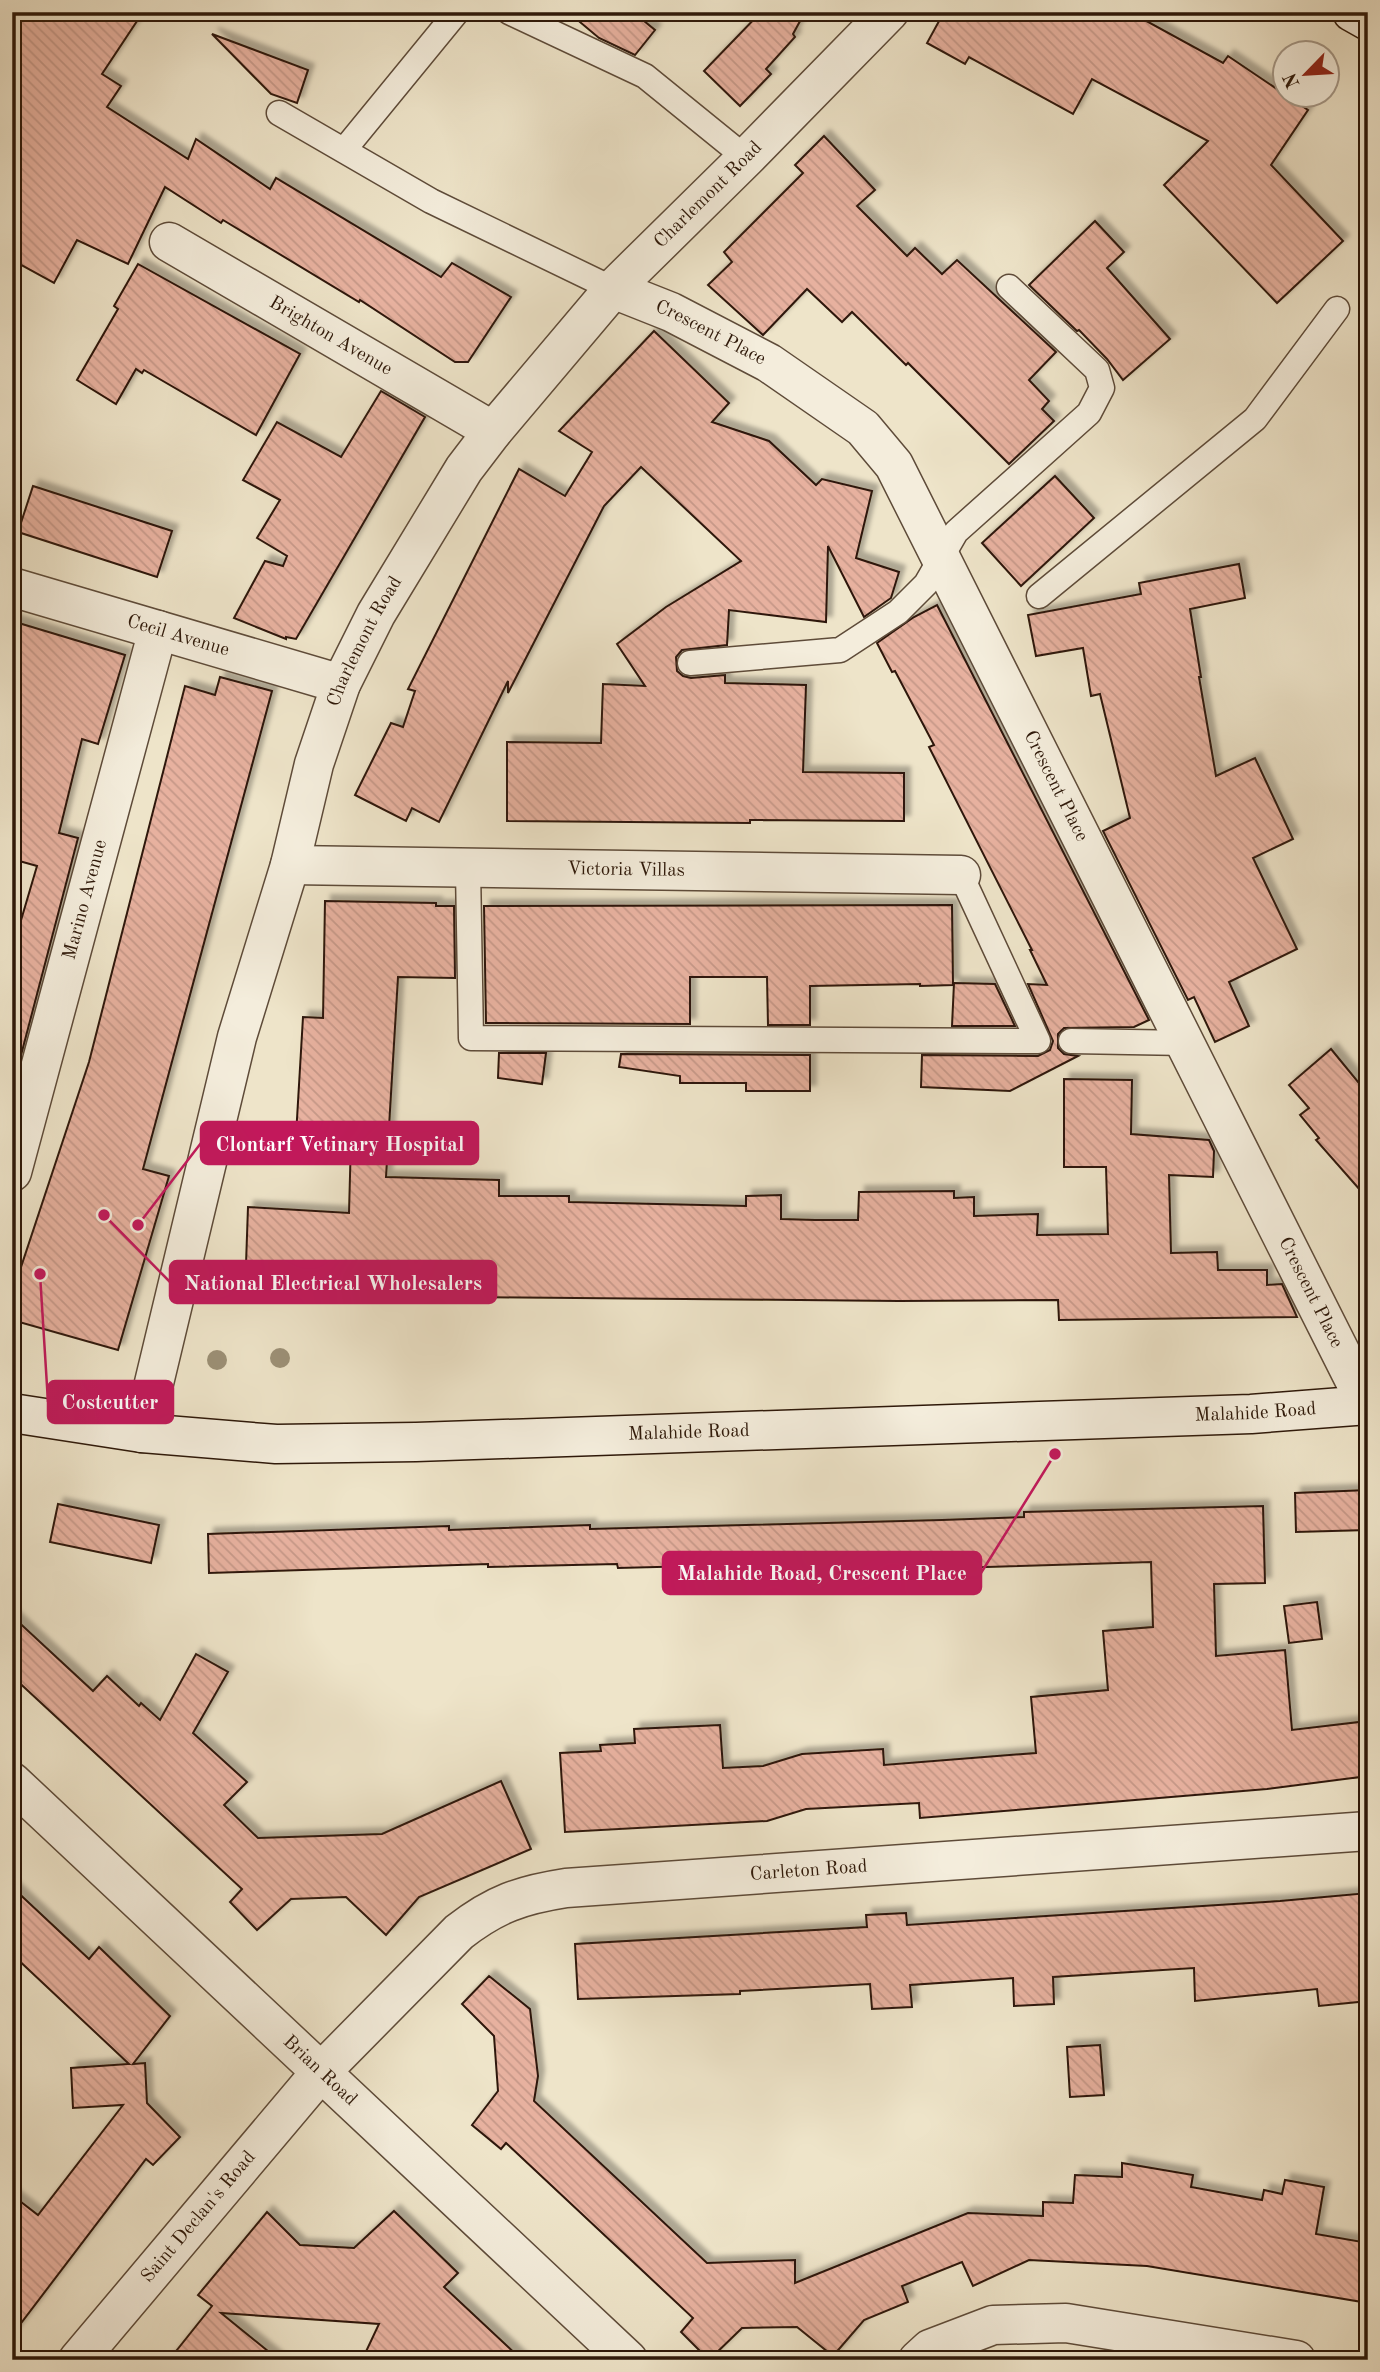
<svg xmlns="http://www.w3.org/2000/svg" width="1380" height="2372" viewBox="0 0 1380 2372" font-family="'Old Standard TT',serif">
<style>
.building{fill:url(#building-back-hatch);stroke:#2e1809;stroke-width:2;filter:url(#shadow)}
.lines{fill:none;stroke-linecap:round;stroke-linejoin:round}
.service-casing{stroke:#5e4b39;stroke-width:27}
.minor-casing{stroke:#5e4b39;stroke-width:41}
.secondary-casing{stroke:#2e1809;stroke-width:41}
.service{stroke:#f4eddc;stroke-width:24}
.minor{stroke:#f4eddc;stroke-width:38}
.secondary{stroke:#f4eddc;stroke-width:38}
.tree{fill:#9c9076}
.labels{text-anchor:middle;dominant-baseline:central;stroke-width:5;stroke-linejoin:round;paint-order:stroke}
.street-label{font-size:19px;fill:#2e1809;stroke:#f4eddc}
.leader{fill:none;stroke:#c2185b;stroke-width:2.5}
.callout-dot{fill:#c2185b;stroke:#f4eddc;stroke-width:2.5}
.callout{fill:#c2185b;stroke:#c2185b;stroke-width:2.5}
.callout-label{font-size:21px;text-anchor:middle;font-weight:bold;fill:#fff}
</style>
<defs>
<pattern id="building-back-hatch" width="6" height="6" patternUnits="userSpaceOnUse" patternTransform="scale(1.75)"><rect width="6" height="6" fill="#e7b19f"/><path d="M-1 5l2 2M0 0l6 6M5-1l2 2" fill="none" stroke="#c69888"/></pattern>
<filter id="shadow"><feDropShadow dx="6" dy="-6" stdDeviation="2" flood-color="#0004"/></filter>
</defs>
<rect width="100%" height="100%" fill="#eee4c9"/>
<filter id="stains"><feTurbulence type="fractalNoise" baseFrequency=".00286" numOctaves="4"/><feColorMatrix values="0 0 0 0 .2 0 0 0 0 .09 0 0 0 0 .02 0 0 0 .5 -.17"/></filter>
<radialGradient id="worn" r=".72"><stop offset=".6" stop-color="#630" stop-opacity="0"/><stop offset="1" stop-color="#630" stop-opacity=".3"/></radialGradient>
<g class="building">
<path d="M12 12H143L102 74 121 86 107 107 188 159 196 139 270 189 276 178 441 277 452 263 511 297 468 362H455L360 300 359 302 223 220 221 223 165 187 128 264 77 240 54 283 12 260Z"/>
<path d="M568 12H633L655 30 635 55 599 38Z"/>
<path d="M761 12H805L793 34 795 37 766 69 771 74 740 106 704 71Z"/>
<path d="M944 12H1130L1223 63 1228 56 1308 110 1271 165 1343 241 1277 303 1164 185 1208 141 1092 79 1073 114 969 57 965 64 927 43Z"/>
<path d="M212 34 308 70 297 103 271 94Z"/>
<path d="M824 136 875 190 857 206 907 256 915 248 942 274 957 260 1056 352 1029 380 1049 401 1042 409 1054 421 1009 464 908 363 906 365 852 312 842 322 807 289 763 335 708 285 732 262 724 252 803 173 795 165Z"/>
<path d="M1095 221 1124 252 1107 268 1170 339 1123 380 1107 359 1079 330 1077 331 1029 285Z"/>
<path d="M138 264 300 354 256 435 144 370 142 373 136 369 116 404 77 380 118 309 114 306Z"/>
<path d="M654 331 729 403 712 422 769 441 816 485 822 479 872 491 856 558 899 572 891 598 864 617 828 546 826 622 729 610 727 645 682 650 676 657 677 671 683 676 691 678 725 675V683L806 685 803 772 904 773V821L750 820V823L507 821V742L601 743 603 684 645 686 617 644 666 607 741 561 641 467 604 506 508 693V681L439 822 412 808 406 821 355 795 391 723 403 727 415 691 408 689 519 469 565 496 592 452 559 431Z"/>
<path d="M381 391 425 417 296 639 286 637V639L234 618 265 561 283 566 287 556 257 538 280 500 243 480 277 422 341 457Z"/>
<path d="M1055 476 1094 518 1021 586 982 543Z"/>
<path d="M33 486 172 531 157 577 18 532Z"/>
<path d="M1239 564 1245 598 1190 609 1201 677H1199L1216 776 1255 758 1293 839 1253 858 1297 949 1229 982 1249 1026 1215 1042 1194 997 1188 1000 1103 831 1130 818 1100 694 1091 696 1083 648 1036 656 1028 615 1141 594 1139 583Z"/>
<path d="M937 605 1149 1020 1134 1027 1064 1028 1058 1034V1048L1064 1054 1078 1056 1010 1091 921 1087 922 1055 1038 1056 1050 1050 1053 1041 1028 984 1047 985 1030 950H1032L929 747 934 745 895 671 892 672 877 643 914 617Z"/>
<path d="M12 621 125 655 98 744 82 739 59 833 78 838 20 1059 12 1058V943L14 944 37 866 12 859Z"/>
<path d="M220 677 272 691 143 1169 169 1176 118 1350 12 1320V1275L18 1276 89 1062 185 686 215 695Z"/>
<path d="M325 901 436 903V906H454L455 978 398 977 386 1177 499 1180V1196H569V1202L746 1206V1196L781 1195V1219L815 1220H858L859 1192 954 1191V1198L974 1197V1216L1038 1214 1037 1235 1108 1234 1106 1167H1064V1079L1132 1080 1131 1134 1209 1140 1214 1151 1213 1177 1169 1175 1171 1253 1217 1252 1218 1270H1267V1285L1282 1284 1297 1317 1059 1320 1058 1300 899 1301 469 1297V1292L319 1288V1296L245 1293 248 1207 349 1213 351 1139 296 1136 303 1017 323 1018Z"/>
<path d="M952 905 953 985 920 986V984L810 986V1025H768L767 977H690V1024L486 1023 484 906Z"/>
<path d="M954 983 995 984 1015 1026H952Z"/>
<path d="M1331 1049 1368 1094V1199L1316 1140 1319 1138 1300 1115 1309 1108 1289 1085Z"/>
<path d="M499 1053H546L542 1084 498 1078Z"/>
<path d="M621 1054 810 1055V1091H746V1083H680V1076L619 1067Z"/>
<path d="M1368 1490V1530L1296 1532 1295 1493Z"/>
<path d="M58 1504 159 1525 151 1563 50 1542Z"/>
<path d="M1263 1506 1265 1583 1214 1584 1216 1656 1285 1650 1292 1730 1368 1721V1776L1267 1789 920 1818 919 1803 806 1809 767 1821 565 1832 560 1753 601 1751 600 1745 635 1743 634 1729 720 1725 723 1768 763 1766 802 1754 883 1749 884 1765 1036 1753 1031 1697 1108 1690 1103 1631 1153 1627 1151 1562 892 1570V1561L618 1568 617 1564 488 1567V1564L209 1573 208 1534 449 1526V1530L590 1525V1529L942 1520 1024 1517V1512Z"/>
<path d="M1317 1602 1322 1639 1289 1643 1284 1606Z"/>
<path d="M12 1616 93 1691 107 1676 139 1706 141 1703 160 1720 196 1654 228 1672 193 1733 247 1782 224 1805 258 1838 382 1834 501 1781 531 1849 419 1897 386 1935 346 1897 291 1899 257 1930 230 1902 242 1889 12 1676Z"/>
<path d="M12 1887 89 1959 99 1947 170 2016 133 2064 145 2063 147 2103 180 2137 153 2165 146 2159 12 2335V2195L38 2215 123 2105 73 2108 71 2068 129 2064 12 1954Z"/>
<path d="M1368 1893V2001L1319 2006 1317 1989 1195 2001 1194 1968 1053 1977 1054 2004 1014 2006 1013 1978 910 1985 912 2007 872 2009 870 1984 740 1991V1994L578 1999 575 1944 867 1927 866 1915 906 1913 907 1925 1280 1901Z"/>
<path d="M489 1976 530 2009 538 2076 534 2101 707 2263 795 2260V2283L968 2213 1043 2216V2202L1073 2203 1075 2175 1122 2177V2163L1193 2175 1191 2187 1262 2200 1264 2190 1282 2194 1285 2180 1324 2187 1316 2234 1368 2243V2303L1147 2266 1029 2260 973 2286 962 2262 902 2286 908 2302 864 2320 833 2356 797 2327 742 2328 709 2360 681 2332 693 2318 506 2143 501 2149 472 2125 498 2091 494 2036 462 2004Z"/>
<path d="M1100 2045 1104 2095 1070 2097 1067 2047Z"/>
<path d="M394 2211 458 2273 444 2287 522 2360H362L379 2324 221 2313 279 2360H169L212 2306 198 2295 267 2212 300 2245 354 2248Z"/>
</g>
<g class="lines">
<defs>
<g id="service">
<path d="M509 12 645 76 746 158"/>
<path d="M279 113 431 201 613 289"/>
<path d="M344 150 457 12"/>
<path d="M1039 596 1255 419 1337 309"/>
<path d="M690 663 840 650 898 612 926 584 956 532 1089 413 1102 388 1097 370 1009 287"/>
<path d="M468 869 471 1038 1038 1041 961 875"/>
<path d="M1071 1041 1187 1043"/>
</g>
<g id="minor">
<path id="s1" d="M169 242 493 431"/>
<path id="s2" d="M613 289 671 312 769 363 863 428 894 465 1367 1405"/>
<path id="s3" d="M15 588 341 684"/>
<path id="s4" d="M290 865 961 875"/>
<path id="s5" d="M12 1172 158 630"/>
<path id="s6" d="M142 1433 237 1037 290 865 314 764 341 684 376 614 464 469 493 431 613 289 746 158 889 12"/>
<path id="s7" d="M12 1782 628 2360"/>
<path id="s8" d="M78 2360 320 2073 459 1932C495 1904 521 1895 566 1888L1368 1831"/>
<path d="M918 2360 930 2349 993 2325 1066 2323 1296 2360"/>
</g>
<g id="secondary">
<path d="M1352 12 1368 21"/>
<path id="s9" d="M12 1413 142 1433 276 1444 416 1442 1251 1414 1368 1405"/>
</g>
</defs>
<use href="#service" class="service-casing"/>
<use href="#minor" class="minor-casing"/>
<use href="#secondary" class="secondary-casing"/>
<use href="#service" class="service"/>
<use href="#minor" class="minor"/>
<use href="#secondary" class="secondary"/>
</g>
<g class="tree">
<circle cx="280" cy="1358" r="10"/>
<circle cx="217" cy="1360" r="10"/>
</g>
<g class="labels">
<g class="street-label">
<text stroke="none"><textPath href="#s6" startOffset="1391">Charlemont Road</textPath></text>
<text stroke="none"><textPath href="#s2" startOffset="107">Crescent Place</textPath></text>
<text stroke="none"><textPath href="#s1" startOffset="187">Brighton Avenue</textPath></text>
<text stroke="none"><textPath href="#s3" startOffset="170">Cecil Avenue</textPath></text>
<text stroke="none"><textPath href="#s6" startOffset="824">Charlemont Road</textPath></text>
<text stroke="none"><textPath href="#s2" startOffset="695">Crescent Place</textPath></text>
<text stroke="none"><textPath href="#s4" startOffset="336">Victoria Villas</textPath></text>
<text stroke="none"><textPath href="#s5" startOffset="282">Marino Avenue</textPath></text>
<text stroke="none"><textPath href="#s2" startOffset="1262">Crescent Place</textPath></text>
<text stroke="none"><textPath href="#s9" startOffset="1246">Malahide Road</textPath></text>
<text stroke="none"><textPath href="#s9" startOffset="679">Malahide Road</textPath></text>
<text stroke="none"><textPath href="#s8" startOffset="934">Carleton Road</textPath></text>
<text stroke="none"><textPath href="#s7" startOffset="422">Brian Road</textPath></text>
<text stroke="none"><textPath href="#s8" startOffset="187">Saint Declan's Road</textPath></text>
</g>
</g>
<path class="leader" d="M138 1225L201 1143M104 1215L170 1282M40 1274L48 1402M1055 1454L981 1573"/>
<g class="callout-dot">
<circle cx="138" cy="1225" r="7"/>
<circle cx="104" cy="1215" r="7"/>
<circle cx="40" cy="1274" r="7"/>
<circle cx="1055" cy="1454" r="7"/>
</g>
<g class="callout">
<rect x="201" y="1122" width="277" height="42" rx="7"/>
<rect x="170" y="1261" width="326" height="42" rx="7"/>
<rect x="48" y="1381" width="125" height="42" rx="7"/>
<rect x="663" y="1552" width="318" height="42" rx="7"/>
</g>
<g class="callout-label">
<text x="340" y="1151">Clontarf Vetinary Hospital</text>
<text x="333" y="1290">National Electrical Wholesalers</text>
<text x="110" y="1409">Costcutter</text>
<text x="822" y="1580">Malahide Road, Crescent Place</text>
</g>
<rect width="1380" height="2372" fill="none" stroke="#eee4c9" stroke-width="42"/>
<rect x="14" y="14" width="1352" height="2344" fill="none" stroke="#2e1809" stroke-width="3.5"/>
<rect x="21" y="21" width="1338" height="2330" fill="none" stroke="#2e1809" stroke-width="2"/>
<g transform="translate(1306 74) rotate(245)"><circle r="33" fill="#f4eddc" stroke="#a59888" stroke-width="2"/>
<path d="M0-5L12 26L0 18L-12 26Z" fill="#8f2418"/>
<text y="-10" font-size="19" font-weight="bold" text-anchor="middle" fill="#2e1809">N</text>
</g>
<rect width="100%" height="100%" filter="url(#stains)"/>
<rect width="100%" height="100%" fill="url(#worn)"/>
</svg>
